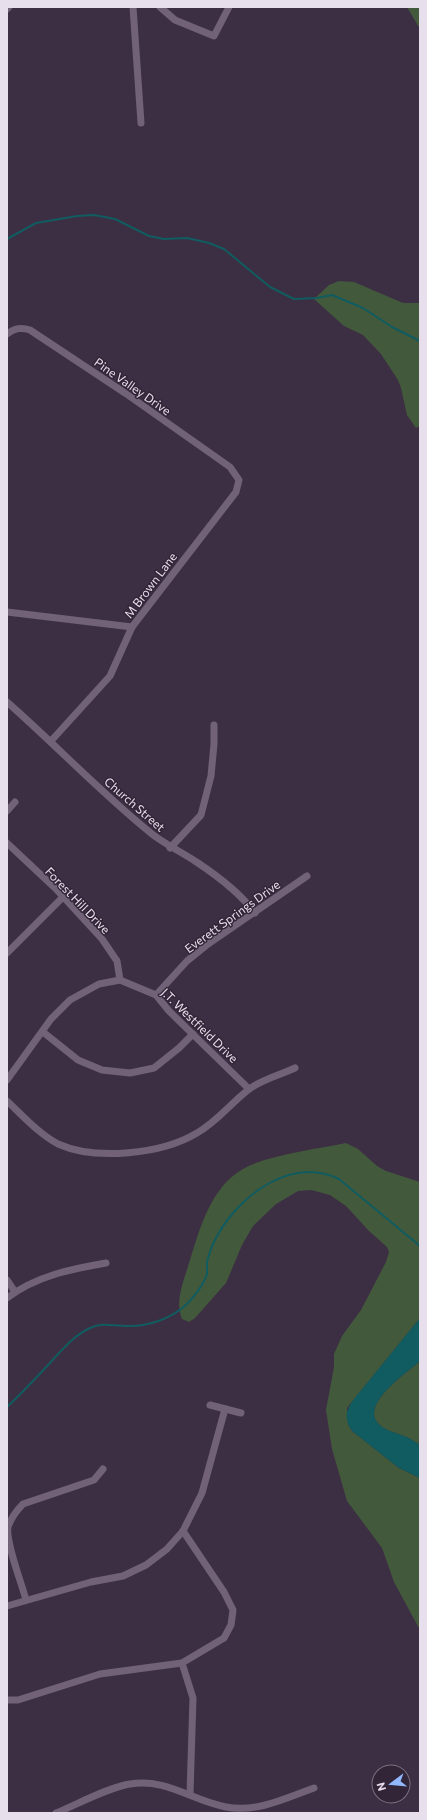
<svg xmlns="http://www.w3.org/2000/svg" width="427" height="1820" viewBox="0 0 427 1820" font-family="Commissioner,sans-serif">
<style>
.green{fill:#43593c}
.water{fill:#105c60}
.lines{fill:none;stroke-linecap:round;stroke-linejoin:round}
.stream{stroke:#105c60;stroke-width:2}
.street{stroke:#716278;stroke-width:7}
.labels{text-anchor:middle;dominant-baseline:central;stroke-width:3;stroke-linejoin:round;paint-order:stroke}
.street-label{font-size:12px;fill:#e8dfec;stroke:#322538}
</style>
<rect width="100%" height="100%" fill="#3d2f43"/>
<g class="green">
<path d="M407 7H420V29Z"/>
<path d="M339 281 354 282 403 303H420V426L416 428 407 415 401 388 398 380 381 354 363 335 344 326 314 299 329 285Z"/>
<path d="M346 1143 358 1149 377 1166 386 1171 420 1182V1318L347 1408 348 1424 352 1431 399 1468 420 1478V1630L394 1582 382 1548 347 1501 332 1449 326 1410 334 1367V1354L342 1336 361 1310 386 1262 389 1252 387 1247 369 1231 346 1206 330 1195 311 1190 298 1191 276 1204 253 1226 242 1245 226 1283 195 1318 189 1322 182 1319C174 1302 185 1277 190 1260 200 1228 211 1187 243 1169 267 1155 318 1149 346 1143Z"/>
<path d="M420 1361V1445C414 1441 408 1437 401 1435 394 1432 387 1431 381 1426 356 1406 407 1373 420 1361Z"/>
</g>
<path class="water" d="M420 1318V1361C407 1373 356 1406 381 1426 387 1431 394 1432 401 1435 408 1437 414 1441 420 1445V1478L399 1468 352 1431C344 1418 345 1411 354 1399Z"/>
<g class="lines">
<g class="stream">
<path d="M7 239 36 223 77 216 94 215 115 219 149 236 164 239 187 238 209 243 224 249 270 287 294 299 317 298 332 295 363 308 392 327 420 341"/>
<path d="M7 1407C22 1393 36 1378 49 1364 62 1350 73 1336 90 1328 102 1322 113 1326 126 1326 147 1327 171 1319 187 1304 194 1297 204 1284 207 1274 207 1270 207 1266 207 1262 209 1254 213 1243 217 1236 240 1195 291 1156 339 1179L420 1246"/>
</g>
<g class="street">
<path d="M133 7 141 123"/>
<path d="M160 7 175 20 214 36 229 7"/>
<path d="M7 9 9 7"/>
<path d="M7 334C15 328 21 327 30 330L125 393 230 467 239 480 236 492 132 627 110 676 51 741"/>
<path d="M7 612 132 627"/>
<path d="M7 702C56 745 101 793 152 834 166 845 182 852 198 863 219 877 240 893 255 913"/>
<path d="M7 811 15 802"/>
<path d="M7 843 56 889 102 939 117 961 120 980"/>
<path d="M170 848 201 815 211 776 214 744V725"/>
<path d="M7 953 63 897"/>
<path d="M156 995 187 961 208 944 307 876"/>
<path d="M43 1032 78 1060 102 1070 130 1073 154 1068 179 1048 193 1034"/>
<path d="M7 1080 51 1019 70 1000 99 984 120 980 156 995 169 1011 249 1089"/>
<path d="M7 1101C23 1116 39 1134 58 1144 96 1161 162 1154 197 1133 217 1122 230 1104 248 1090 260 1080 280 1075 295 1068"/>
<path d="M7 1280 15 1292"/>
<path d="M7 1298C36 1276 71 1269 106 1263"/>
<path d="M210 1405 241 1413"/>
<path d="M26 1600C22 1584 5 1541 8 1527 11 1518 16 1511 23 1504L94 1480 103 1469"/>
<path d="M7 1606 91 1582 123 1576 146 1565 167 1549 183 1531 202 1493 225 1409"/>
<path d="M182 1663 193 1698 190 1794"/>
<path d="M7 1700H18L100 1674 182 1663 224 1638 231 1625 233 1610 224 1592 183 1531"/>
<path d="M56 1813C76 1805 109 1787 130 1784 167 1778 192 1801 226 1807 257 1813 286 1798 314 1788"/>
</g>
</g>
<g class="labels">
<g class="street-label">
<text transform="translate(133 386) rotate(35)">Pine Valley Drive</text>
<text transform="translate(150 585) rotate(-53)">M Brown Lane</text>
<text transform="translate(135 804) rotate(41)">Church Street</text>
<text transform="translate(78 900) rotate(46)">Forest Hill Drive</text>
<text transform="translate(232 916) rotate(-36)">Everett Springs Drive</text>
<text transform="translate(200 1025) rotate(44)">J.T. Westfield Drive</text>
</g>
</g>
<rect width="427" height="1820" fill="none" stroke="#e8dfec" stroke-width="16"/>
<g transform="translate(391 1784) rotate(254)"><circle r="19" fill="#322538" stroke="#7b6f80"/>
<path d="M0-3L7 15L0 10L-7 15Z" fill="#91b8fd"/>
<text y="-6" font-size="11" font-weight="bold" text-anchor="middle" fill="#e8dfec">N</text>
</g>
</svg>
